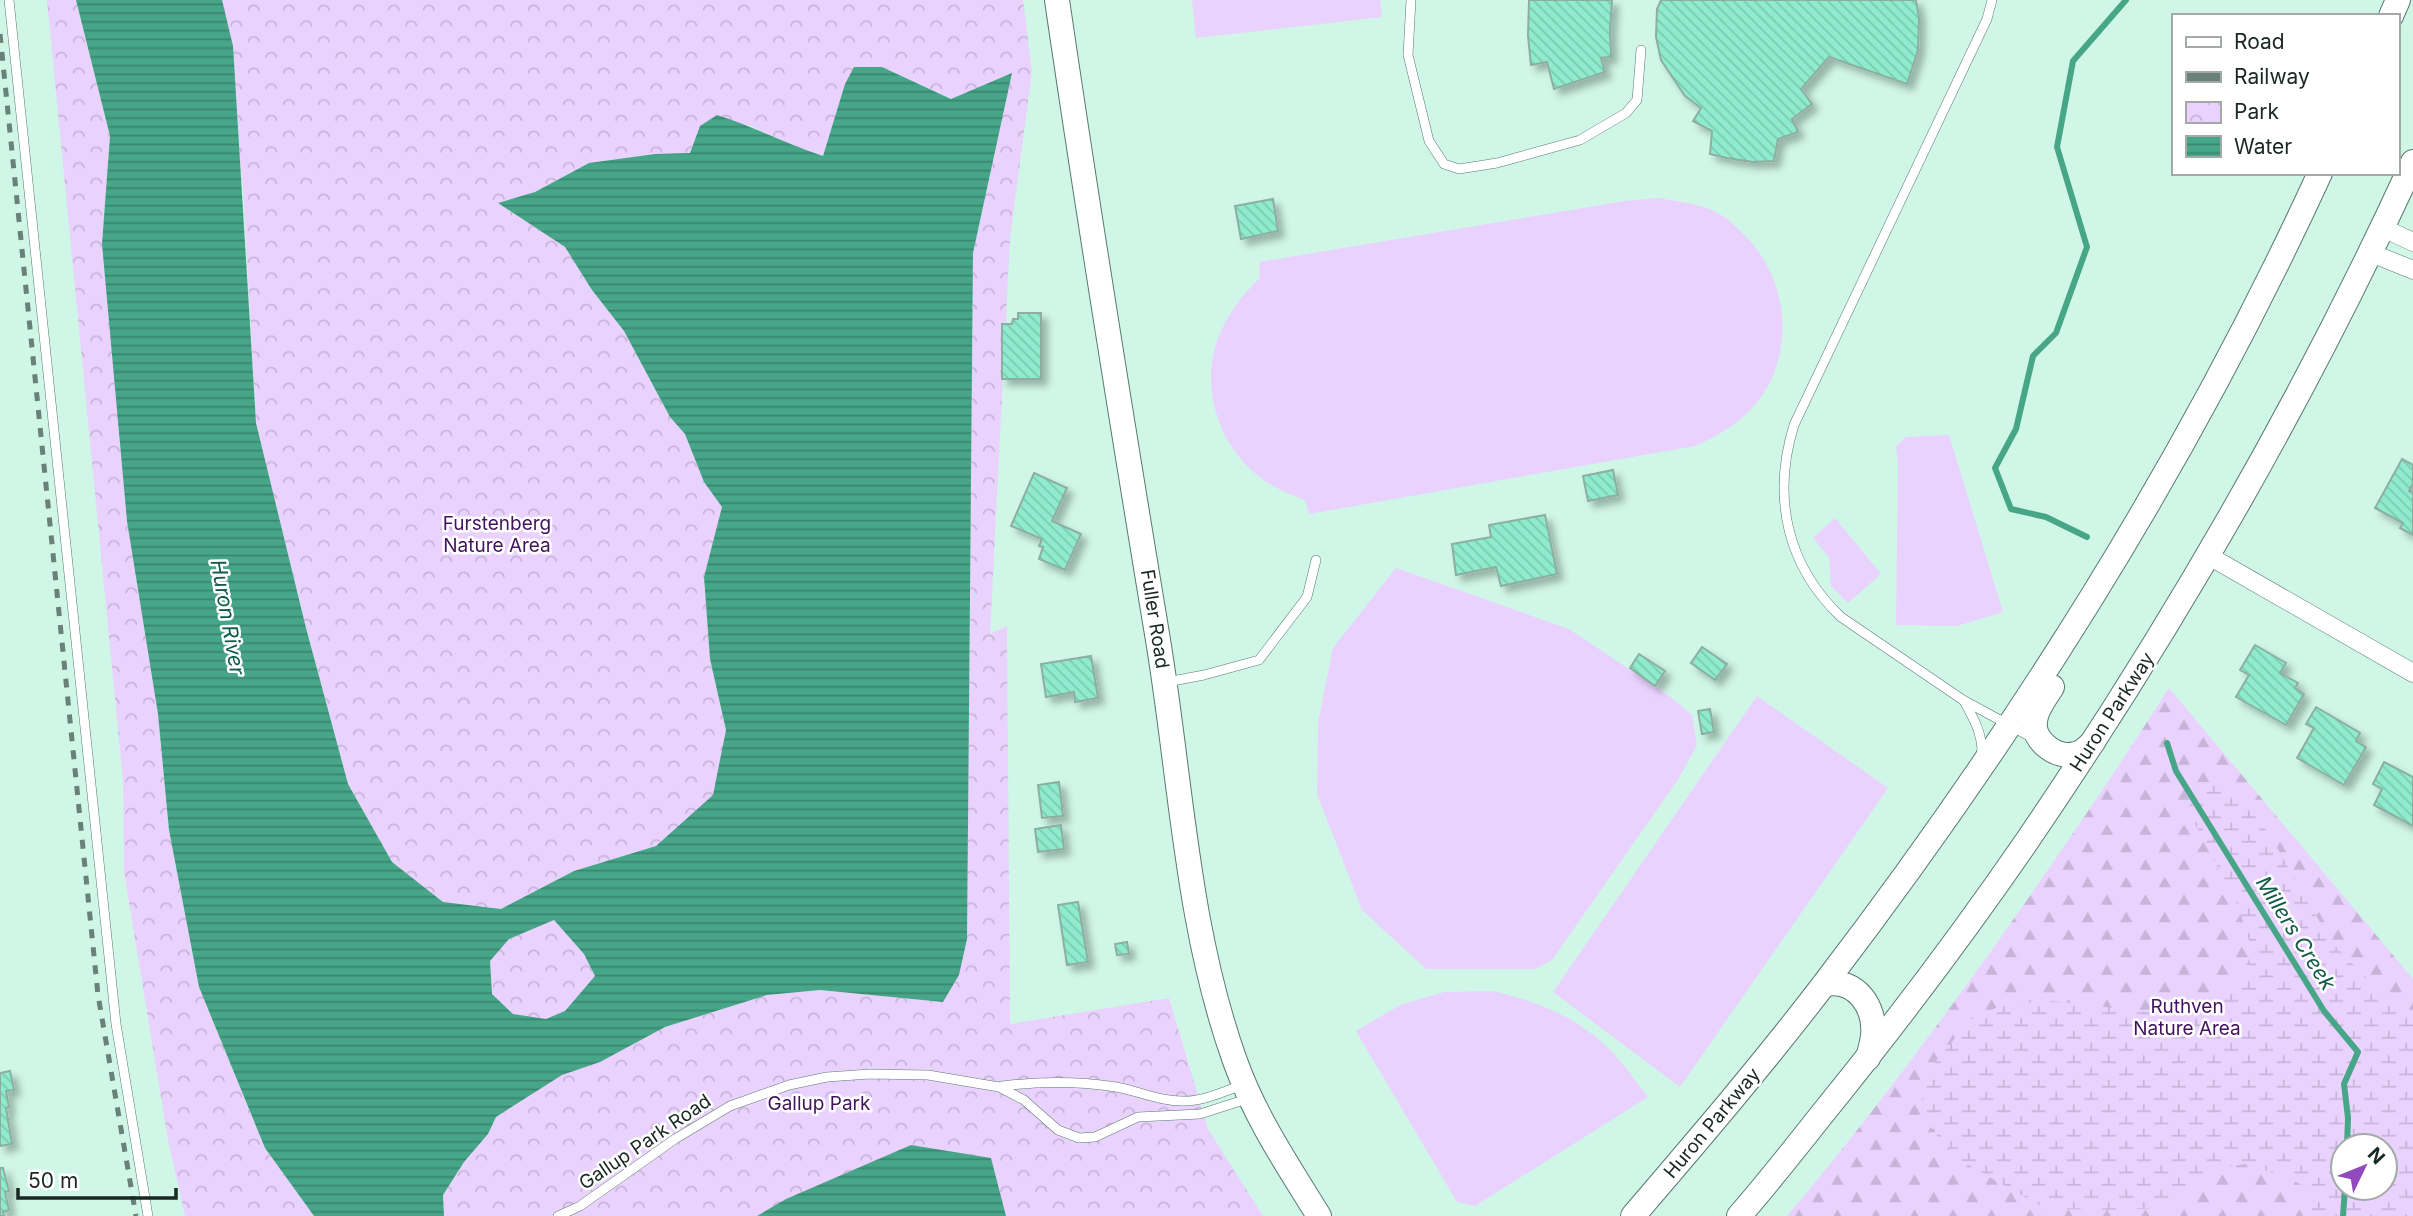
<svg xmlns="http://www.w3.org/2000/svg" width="2413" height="1216" viewBox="0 0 2413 1216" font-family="Inter,sans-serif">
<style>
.forest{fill:url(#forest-firs);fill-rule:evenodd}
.wetland{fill:url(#wetland-marsh);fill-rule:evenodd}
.park{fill:url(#park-crowns)}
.garden{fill:#ead2fe}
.water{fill:url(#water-rules);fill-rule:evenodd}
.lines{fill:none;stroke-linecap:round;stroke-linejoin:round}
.stream{stroke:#47a588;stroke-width:6}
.building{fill:url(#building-back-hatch);stroke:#8cafa2;stroke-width:2;filter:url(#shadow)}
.service-casing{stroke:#587a6e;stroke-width:10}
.minor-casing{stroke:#587a6e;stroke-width:19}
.secondary-casing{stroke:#587a6e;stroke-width:26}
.service{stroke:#fff;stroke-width:9}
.minor{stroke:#fff;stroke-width:18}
.secondary{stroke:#fff;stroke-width:24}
.rail{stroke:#698178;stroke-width:5;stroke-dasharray:9 9;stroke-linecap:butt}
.labels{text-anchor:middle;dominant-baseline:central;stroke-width:5;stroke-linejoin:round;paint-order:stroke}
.park-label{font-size:19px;fill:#43125e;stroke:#fff}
.street-label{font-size:19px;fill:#1a2823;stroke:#fff}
.water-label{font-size:21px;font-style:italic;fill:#0f5b47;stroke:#fff}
</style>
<defs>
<pattern id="forest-firs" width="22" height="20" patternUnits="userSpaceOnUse" patternTransform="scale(1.75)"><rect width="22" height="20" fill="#ead2fe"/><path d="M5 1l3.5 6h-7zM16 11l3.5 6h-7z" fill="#c8b4d9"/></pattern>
<pattern id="wetland-marsh" width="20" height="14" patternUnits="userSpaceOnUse" patternTransform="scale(1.75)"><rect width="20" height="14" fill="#ead2fe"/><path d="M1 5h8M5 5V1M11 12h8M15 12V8" fill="none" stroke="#c8b4d9"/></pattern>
<pattern id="park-crowns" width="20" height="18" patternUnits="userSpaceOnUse" patternTransform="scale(1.75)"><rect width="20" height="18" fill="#ead2fe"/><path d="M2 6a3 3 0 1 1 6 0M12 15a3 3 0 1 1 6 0" fill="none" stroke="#c8b4d9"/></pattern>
<pattern id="water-rules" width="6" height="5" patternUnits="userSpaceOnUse" patternTransform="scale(1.75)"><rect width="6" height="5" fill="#47a588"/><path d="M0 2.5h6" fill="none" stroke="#3a866f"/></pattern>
<pattern id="building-back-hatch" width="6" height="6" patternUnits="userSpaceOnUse" patternTransform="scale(1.75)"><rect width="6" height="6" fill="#8febcd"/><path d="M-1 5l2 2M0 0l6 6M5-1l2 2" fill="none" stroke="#7bcab0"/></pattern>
<filter id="shadow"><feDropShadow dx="6" dy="6" stdDeviation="3.5" flood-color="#0004"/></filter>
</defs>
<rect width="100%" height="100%" fill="#d0f6e7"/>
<path class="forest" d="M2169 688 2413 979V1216H1787C1860 1130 1928 1039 1994 947 2054 862 2113 776 2169 688ZM2343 1146H2385V1188H2343Z"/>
<path class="wetland" d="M2196 782 2229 783 2268 832 2332 943 2413 1024V1216H2310L2314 1198 2304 1186 2286 1177 2246 1164 2206 1170 2174 1206 2131 1210 2046 1209 1963 1162 1940 1140 1920 1111 1926 1073 1970 1020 2006 1003 2053 1001 2157 1013 2199 1010 2238 978 2253 953 2238 906 2188 811ZM2385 1146V1188H2343V1146Z"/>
<g class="park">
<path d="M47 0H76L110 136 102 244 158 715 169 830 199 987 265 1148 314 1216H185L168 1140 124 872 123 781Z"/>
<path d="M222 0H1023L1032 71 1010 238 990 634 1007 626 1010 1024 1169 998 1208 1129 1263 1216H444L443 1195 464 1162 488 1134 496 1117 427 943 585 899 665 1027 767 995 820 990 943 1002 967 939 973 253 1011 74 952 99 882 67H855L845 84 823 156 785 143 749 125 700 126 690 153 655 154 589 163 535 192 498 203 565 247 592 290 624 331 670 417 685 434 704 482 723 507 704 577 710 659 726 730 714 795 656 846 574 871 501 909 443 902 392 862 348 784 306 628 256 423 243 188Z"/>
</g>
<g class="garden">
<path d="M1192 0H1380L1382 17 1196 38Z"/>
<path d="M1659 198C1679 202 1704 204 1721 215 1727 218 1733 224 1738 229 1789 273 1799 355 1753 407 1737 425 1717 436 1695 446L1309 514 1305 500C1288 494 1272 487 1257 475 1214 440 1197 375 1224 325 1233 307 1245 292 1260 278L1259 262 1625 201Z"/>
<path d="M1949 435 2003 612 1957 626 1896 625 1898 462 1896 446 1906 437Z"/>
<path d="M1835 518 1881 574 1848 603 1831 586 1829 557 1813 538Z"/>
<path d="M1396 568 1569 629 1668 695 1692 715 1697 745 1679 778 1552 960 1535 969H1426L1362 910 1317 794 1318 723 1333 648Z"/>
<path d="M1757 696 1888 788 1680 1087 1553 992Z"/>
<path d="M1492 991C1535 1001 1574 1015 1607 1047 1622 1061 1635 1081 1648 1097L1475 1206 1457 1202 1356 1031 1400 1005 1444 992Z"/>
</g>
<g class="water">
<path d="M76 0H222L233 46 256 423 306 628 348 784 392 862 443 902 501 909 574 871 656 846 713 795 726 730 710 659 704 577 722 507 704 482 685 434 670 417 624 331 592 290 565 247 498 203 535 192 589 163 655 154 690 153 700 126 717 115C753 126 786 144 823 156L845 84 854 67H882L951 99 1012 73 973 253 967 939 959 975 943 1002 820 990 767 995 665 1027 600 1062 562 1075 496 1117 488 1134 464 1162 443 1195 444 1216H314L265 1148 199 987 169 830 158 714 127 521 102 244 110 136ZM554 920 584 954 595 976 565 1011 546 1019 513 1014 492 994 490 961 509 939Z"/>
<path d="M911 1145 991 1158 1006 1216H757L786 1199Z"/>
</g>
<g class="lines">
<g class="stream">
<path d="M2087 537 2046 517 2011 509 1995 468 2016 429 2033 356 2056 333 2087 247 2057 147 2073 61 2126 0"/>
<path d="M2167 743 2176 771 2324 1011 2358 1052 2344 1084 2348 1118 2347 1146"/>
<path d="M2343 1216 2345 1188"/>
</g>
</g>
<g class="building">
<path d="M1529 0H1612L1610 29 1611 57 1601 58 1605 72 1554 89 1547 62 1531 65 1528 36Z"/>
<path d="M1661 0H1916L1919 18 1918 50 1907 84 1829 57 1801 89 1812 104 1792 119 1798 132 1778 139 1774 161 1753 162 1727 158 1710 154 1712 131 1693 121 1701 108 1685 96 1661 60 1656 37 1657 9Z"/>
<path d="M1273 199 1278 231 1241 239 1235 206Z"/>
<path d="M1018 313H1041V379H1002V324H1012L1013 319H1018Z"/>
<path d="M2402 459 2413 465V483L2409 491 2413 493V535L2400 528 2403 523 2375 508Z"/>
<path d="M1613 470 1618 495 1588 501 1583 476Z"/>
<path d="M1034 473 1067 488 1052 521 1081 534 1065 570 1039 559 1043 547 1039 546 1042 539 1011 526Z"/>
<path d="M1545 515 1557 574 1501 586 1496 567 1456 575 1452 544 1491 537 1489 525Z"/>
<path d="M2255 645 2286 663 2280 673 2298 683 2295 688 2304 694 2286 725 2236 697 2249 675 2240 670Z"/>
<path d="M1702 647 1727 664 1715 680 1691 663Z"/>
<path d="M1639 654 1665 671 1655 686 1630 668Z"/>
<path d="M1091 656 1098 698 1075 702 1074 692 1046 697 1041 664Z"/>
<path d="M2316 707 2360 733 2356 741 2366 747 2344 785 2297 758 2314 728 2306 724Z"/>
<path d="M1710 709 1714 732 1702 734 1698 711Z"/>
<path d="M2384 762 2413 777V826L2374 805 2382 789 2373 784Z"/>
<path d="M1059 782 1063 816 1042 818 1038 785Z"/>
<path d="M1061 825 1064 849 1038 852 1035 829Z"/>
<path d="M1078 902 1088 962 1067 965 1058 905Z"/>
<path d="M1127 942 1129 954 1117 955 1115 944Z"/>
<path d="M10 1071 14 1090 6 1091 9 1107 6 1108 12 1144 0 1146V1073Z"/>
<path d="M0 1168H3L9 1191 5 1192 9 1210 3 1212 4 1216H0Z"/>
</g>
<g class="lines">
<defs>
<g id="service">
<path d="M9 0 116 1024 148 1216"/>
<path d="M1411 0 1408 55 1429 141 1444 164 1459 169 1497 163 1580 140 1626 113 1637 100 1641 50"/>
<path d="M1992 0 1987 19 1794 425C1772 496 1786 565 1841 617L1963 700 2033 738"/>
<path d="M1167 682 1204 675 1259 660 1307 597 1316 560"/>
<path d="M1964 701C1974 719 1982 733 1982 753"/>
<path d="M1002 1086C1042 1081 1076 1081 1116 1087 1139 1091 1161 1102 1185 1101 1205 1101 1224 1091 1243 1085"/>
<path d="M558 1216 580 1206 675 1139 730 1106 789 1085 827 1077 870 1074 928 1075 999 1087 1024 1100 1058 1130 1079 1138 1095 1137 1138 1117 1200 1114 1250 1098"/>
</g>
<g id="minor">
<path d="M2383 228 2413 242"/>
<path d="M2371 253 2413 270"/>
<path d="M2209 556 2413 673"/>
</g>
<g id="secondary">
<path d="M1057 0C1088 212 1122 423 1157 634 1181 776 1186 925 1235 1061 1255 1117 1288 1166 1319 1216"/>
<path d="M2391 16 2398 0"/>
<path d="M2052 687C2046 697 2036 709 2035 721 2032 741 2057 759 2075 754 2082 753 2088 747 2093 742"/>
<path d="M1825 984C1856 978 1876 1007 1873 1036 1872 1043 1870 1051 1868 1058"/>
<path d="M1633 1216C1698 1140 1764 1063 1825 983 2017 732 2188 461 2320 173"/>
<path d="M1739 1216C1767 1184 1793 1151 1819 1118 1892 1028 1961 937 2027 841 2174 625 2304 400 2413 162"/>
</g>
</defs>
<use href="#service" class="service-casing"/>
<use href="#minor" class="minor-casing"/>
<use href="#secondary" class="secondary-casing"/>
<use href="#service" class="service"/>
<use href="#minor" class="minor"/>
<use href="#secondary" class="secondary"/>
<path class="rail" d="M0 34 98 995 136 1216"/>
</g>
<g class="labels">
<g class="park-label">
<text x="497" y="523">Furstenberg<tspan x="497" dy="22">Nature Area</tspan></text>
<text x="2187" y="1006">Ruthven<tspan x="2187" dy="22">Nature Area</tspan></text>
<text x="819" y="1103">Gallup Park</text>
</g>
<g class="street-label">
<text transform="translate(1155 619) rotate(81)">Fuller Road</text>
<text transform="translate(2112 712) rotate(-57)">Huron Parkway</text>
<text transform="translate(1712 1123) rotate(-50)">Huron Parkway</text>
<text transform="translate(645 1142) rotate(-34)">Gallup Park Road</text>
</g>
<g class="water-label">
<text transform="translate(228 617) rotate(80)">Huron River</text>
<text transform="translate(2296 933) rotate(58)">Millers Creek</text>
</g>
</g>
<rect x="2172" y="14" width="228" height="161" fill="#ffffff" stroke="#a3a9a7" stroke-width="2"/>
<rect x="2186" y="37" width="35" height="10" fill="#ffffff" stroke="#a3a9a7" stroke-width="2"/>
<text x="2234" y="49" font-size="21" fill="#1a2823">Road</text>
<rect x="2186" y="72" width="35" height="10" fill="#698178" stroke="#a3a9a7" stroke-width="2"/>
<text x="2234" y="84" font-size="21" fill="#1a2823">Railway</text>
<rect x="2186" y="102" width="35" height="21" fill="url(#park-crowns)" stroke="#a3a9a7" stroke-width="2"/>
<text x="2234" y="119" font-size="21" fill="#1a2823">Park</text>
<rect x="2186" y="136" width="35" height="21" fill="url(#water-rules)" stroke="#a3a9a7" stroke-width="2"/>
<text x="2234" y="154" font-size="21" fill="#1a2823">Water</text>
<g transform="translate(2364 1167) rotate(47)"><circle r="33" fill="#ffffff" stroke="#a3a9a7" stroke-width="2"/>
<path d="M0-5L12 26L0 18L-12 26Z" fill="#904abd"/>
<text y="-10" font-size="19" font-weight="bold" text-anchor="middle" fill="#1a2823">N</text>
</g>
<path d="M18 1188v10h158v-10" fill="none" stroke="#1a2823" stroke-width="3.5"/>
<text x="28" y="1188" font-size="21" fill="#1a2823" stroke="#ffffff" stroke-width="5" paint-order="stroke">50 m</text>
</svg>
